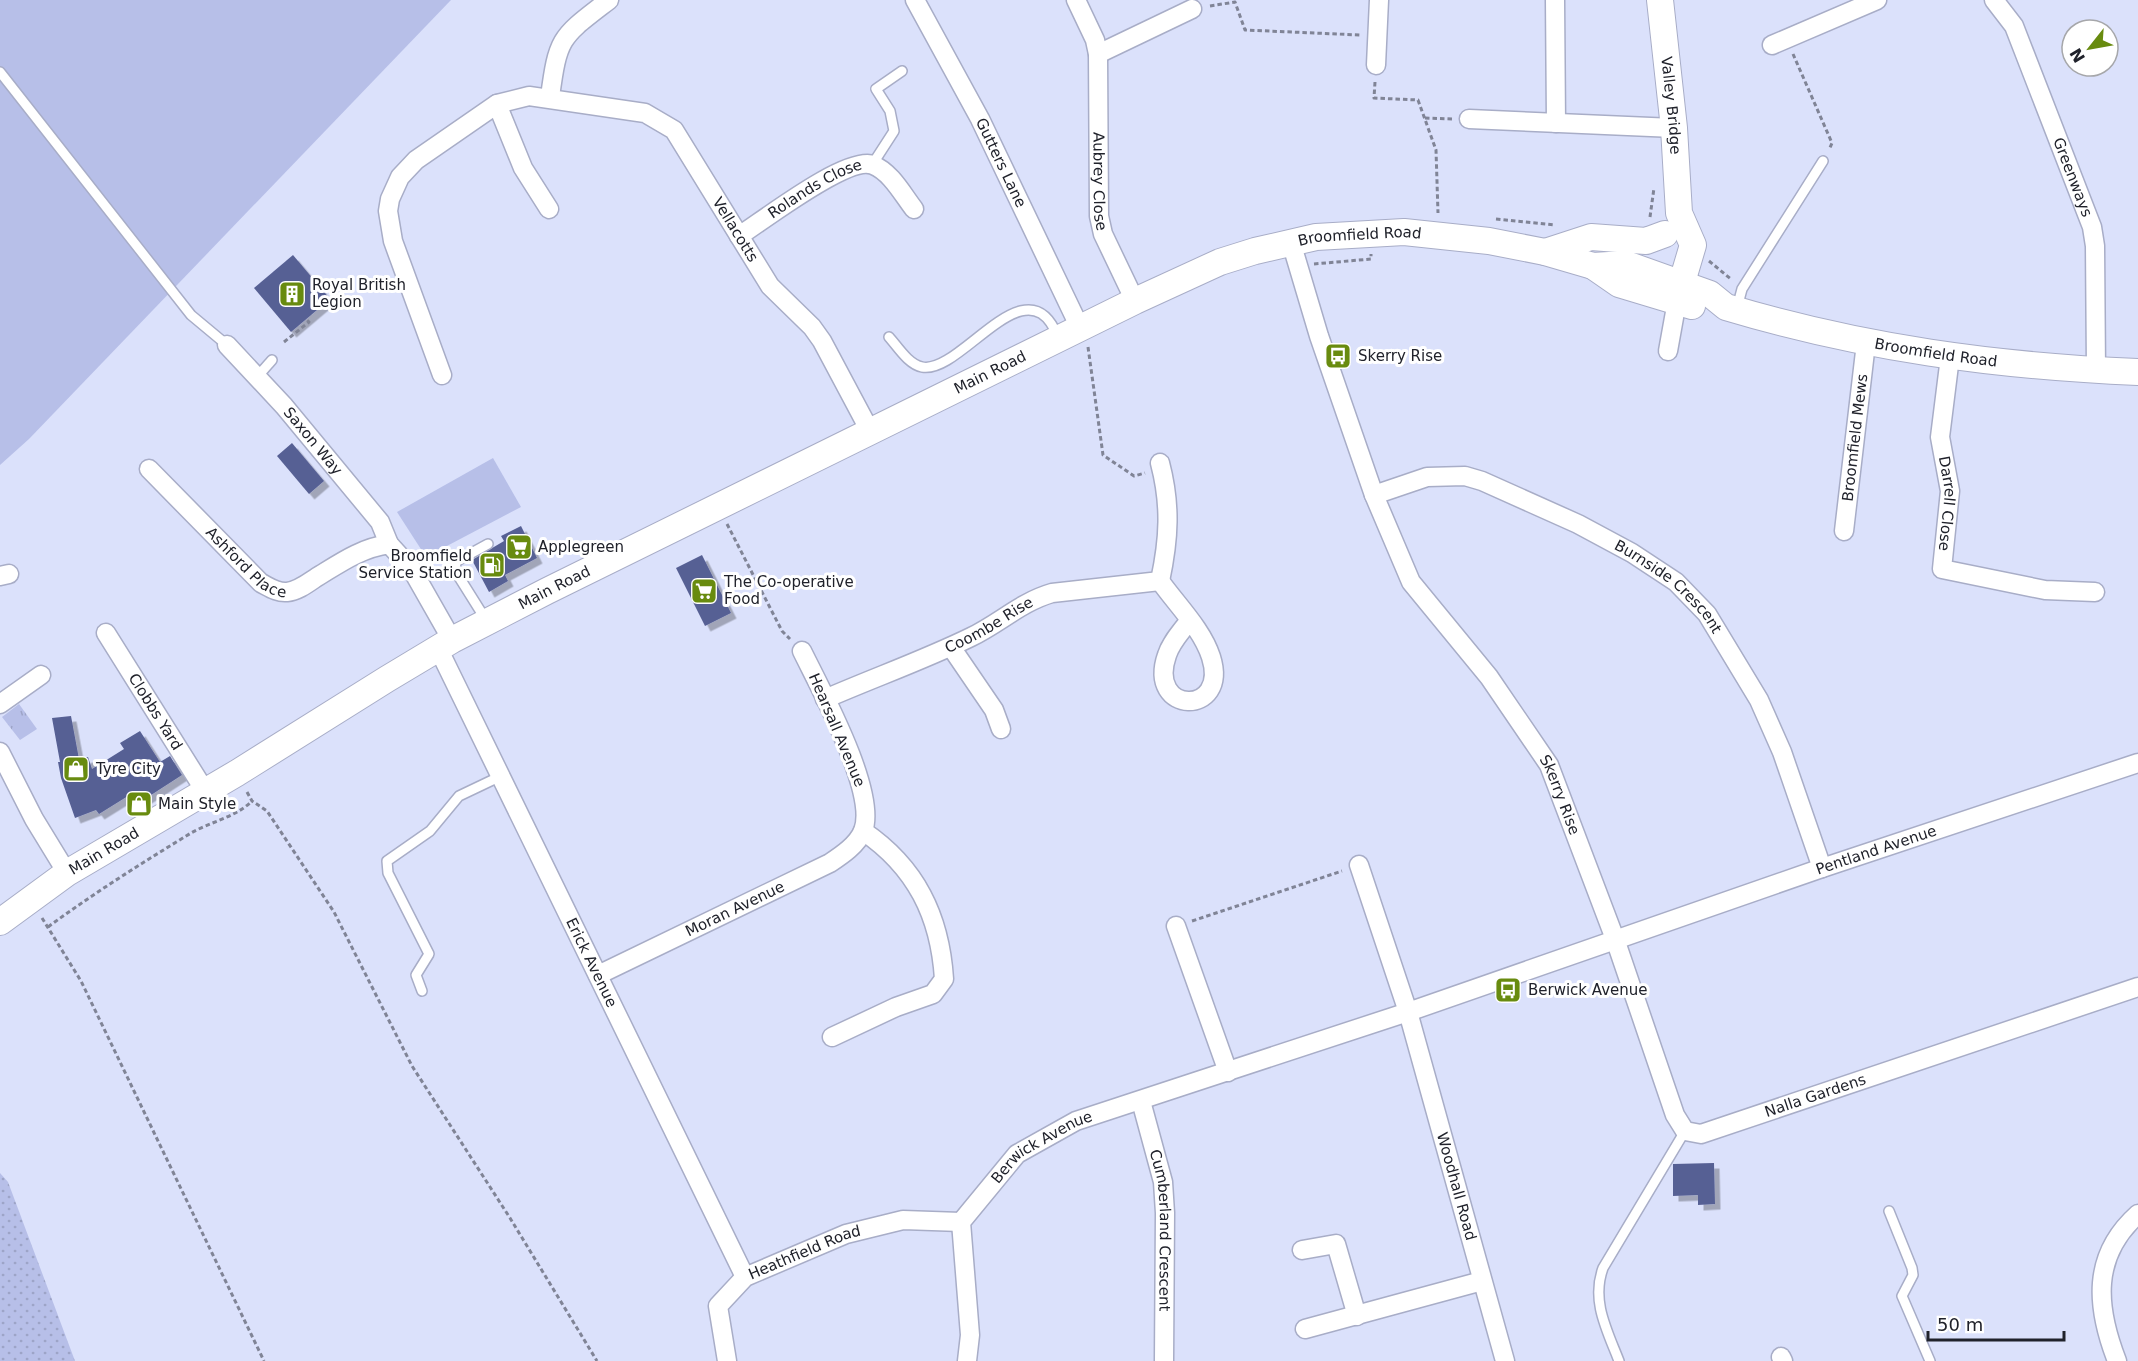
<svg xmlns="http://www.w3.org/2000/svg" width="2138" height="1361" viewBox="0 0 2138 1361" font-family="'DejaVu Sans',sans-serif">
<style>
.grass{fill:#b7bfe8}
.park{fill:url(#park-tufts)}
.garden{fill:url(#garden-dots)}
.building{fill:#576094;filter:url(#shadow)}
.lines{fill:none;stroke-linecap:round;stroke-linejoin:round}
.lane-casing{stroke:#a8adc7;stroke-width:12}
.street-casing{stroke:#a8adc7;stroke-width:21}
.secondary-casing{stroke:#a8adc7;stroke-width:28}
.path{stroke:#808496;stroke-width:3;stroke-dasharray:4.5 3;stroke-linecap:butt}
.lane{stroke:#fff;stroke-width:9}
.street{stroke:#fff;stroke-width:18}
.secondary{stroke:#fff;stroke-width:26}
.labels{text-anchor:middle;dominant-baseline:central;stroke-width:6;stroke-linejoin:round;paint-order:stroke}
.street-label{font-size:15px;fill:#20222b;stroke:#fff}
.poi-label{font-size:15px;fill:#20222b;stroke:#fff;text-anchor:start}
</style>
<defs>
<pattern id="park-tufts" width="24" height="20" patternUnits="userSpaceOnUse" patternTransform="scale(1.5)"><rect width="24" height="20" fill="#b7bfe8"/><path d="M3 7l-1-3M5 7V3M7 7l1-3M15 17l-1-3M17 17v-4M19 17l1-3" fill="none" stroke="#9da4c7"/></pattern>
<pattern id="garden-dots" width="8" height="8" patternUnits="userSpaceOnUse" patternTransform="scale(1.5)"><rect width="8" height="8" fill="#b7bfe8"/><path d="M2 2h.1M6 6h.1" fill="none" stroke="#9da4c7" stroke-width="1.8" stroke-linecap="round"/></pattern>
<filter id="shadow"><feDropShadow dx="5.5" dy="5.5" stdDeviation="0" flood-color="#0004"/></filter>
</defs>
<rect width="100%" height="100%" fill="#dbe1fb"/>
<g class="grass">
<path d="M0 0H451L29 439 0 465Z"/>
<path d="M493 458 521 507 426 557 397 512Z"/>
</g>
<path class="park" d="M19 704 37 729 20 740 2 717Z"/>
<path class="garden" d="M0 1173 8 1182 75 1361H0Z"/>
<g class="building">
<path d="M293 255 330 299 291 332 254 288Z"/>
<path d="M292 443 324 481 309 494 277 456Z"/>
<path d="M521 526 537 558 505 575 508 581 489 592 472 560 504 541 501 536Z"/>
<path d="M702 555 731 613 705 626 676 568Z"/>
<path d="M71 716 79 759 88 757 92 769 124 749 120 743 140 731 160 762 170 756 182 775 134 806 128 796 99 814 96 810 75 818 61 778 58 762H60L52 718Z"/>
<path d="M1714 1163 1715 1204 1698 1205V1195L1673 1196V1164Z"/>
</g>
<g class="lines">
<defs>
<g id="lane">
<path d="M0 72 191 315 227 345"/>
<path d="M872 165 894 131 890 111 876 89 902 71"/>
<path d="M1737 308 1742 289 1823 161"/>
<path d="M889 337C898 347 908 364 922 367 961 375 1027 259 1058 337"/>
<path d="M257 377 272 360"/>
<path d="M486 620 454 569 457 561 488 544"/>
<path d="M422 991 416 975 429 954 388 873 387 861 430 831 459 796 501 776"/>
<path d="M1889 1211 1912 1268 1913 1275 1902 1296 1930 1361"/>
<path d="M1619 1361C1607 1330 1591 1301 1603 1268L1685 1131"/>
</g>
<g id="street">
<path id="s1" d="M915 0 980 119 1080 328"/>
<path id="s2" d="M1076 0 1095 40 1098 54 1099 216 1103 234 1135 301"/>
<path d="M1555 0 1556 123"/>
<path id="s3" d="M1994 0 2014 26 2092 227 2095 246 2096 370"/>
<path d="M1772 45 1877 0"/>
<path d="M1098 54 1192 9"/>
<path d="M1376 65 1379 0"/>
<path d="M550 97C558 36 561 37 609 0"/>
<path d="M497 104 523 168 549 209"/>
<path d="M1469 119 1674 128"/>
<path id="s4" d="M739 236C764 220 848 155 873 165 891 172 903 195 914 209"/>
<path id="s5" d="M1291 242 1319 336 1374 495 1411 582 1489 677 1549 765 1615 939 1675 1115 1685 1131 1701 1134 2138 987"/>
<path id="s6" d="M227 345 284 406 380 522 389 544"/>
<path d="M1668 351 1677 301"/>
<path id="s7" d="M1950 357 1940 437 1950 491 1942 569 2045 590 2095 592"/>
<path id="s8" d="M442 375 393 241 388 211 390 199 400 177 416 160 497 104 529 96 645 113 674 130 770 286 812 327 822 341 871 433"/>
<path id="s9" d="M149 469 261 583C269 587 277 593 287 592 298 591 308 583 317 577 340 563 361 548 389 544L411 568 452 640"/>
<path id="s10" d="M1374 495 1427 477 1465 476 1482 481 1578 524 1632 553 1676 582 1707 614 1759 700 1782 752 1822 868"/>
<path id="s11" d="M1844 531 1866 343"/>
<path d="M0 576 9 574"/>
<path d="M1160 581C1177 605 1202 629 1211 657 1230 717 1146 715 1167 655 1171 642 1181 632 1189 621"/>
<path id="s12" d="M106 633 205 791"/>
<path d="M951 647 994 710 1001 729"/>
<path id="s13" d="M438 648 745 1277"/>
<path id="s14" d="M825 699C873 678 924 660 971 637 1000 623 1021 602 1052 593L1160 581C1169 539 1171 505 1160 463"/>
<path d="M0 704 41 675"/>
<path d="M0 752 34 819 67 873"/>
<path id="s15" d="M1359 865 1408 1012 1505 1361"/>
<path d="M1176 926 1228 1072"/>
<path id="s16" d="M598 975 830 863C842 855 857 845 863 831 878 793 820 688 802 651"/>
<path d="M832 1037 896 1007 933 994 944 979C940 916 916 867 863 831"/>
<path id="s17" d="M1141 1101 1163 1182 1165 1213 1164 1361"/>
<path d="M1302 1250 1336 1244 1357 1316"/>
<path d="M1305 1329 1482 1281"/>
<path d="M1781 1357 1783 1361"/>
<path id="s18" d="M727 1361 718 1306 745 1277 846 1234 903 1220 961 1222"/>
<path id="s19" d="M967 1361 970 1335 961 1222 1017 1154 1076 1121 1408 1012 1822 868 2138 763"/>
<path d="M2117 1361C2096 1307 2091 1256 2138 1214"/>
</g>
<g id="secondary">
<path id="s20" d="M1660 0 1674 128 1679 213 1693 245 1677 299"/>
<path d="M1545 252 1591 237 1646 241 1665 234"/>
<path d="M1593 266 1619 284 1692 306"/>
<path id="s21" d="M0 922 67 873 237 773 387 679 452 640 547 591 1135 301 1220 262 1255 251 1316 237 1404 232 1489 241 1545 252 1593 266 1626 264 1710 294 1726 307C1863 348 1995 366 2138 372"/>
</g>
</defs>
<use href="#lane" class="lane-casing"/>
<use href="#street" class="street-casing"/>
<use href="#secondary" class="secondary-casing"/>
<g class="path">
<path d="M1210 6 1235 2 1245 30 1360 35"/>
<path d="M1793 54 1832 143 1829 150"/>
<path d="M1375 82 1374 98 1418 100 1436 150 1438 213"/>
<path d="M1425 118 1452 119"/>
<path d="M1650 217 1654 188"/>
<path d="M1496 219 1555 225"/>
<path d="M1709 261 1732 280"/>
<path d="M1314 264 1371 259V254"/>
<path d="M284 342 309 322 306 319"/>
<path d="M1088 347 1103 455 1134 476 1145 473"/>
<path d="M727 524 782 631 790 639"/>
<path d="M247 792 252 801 267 811 334 912 412 1066 510 1218 597 1361"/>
<path d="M42 918 81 981 264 1361"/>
<path d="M1192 921 1342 871"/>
<path d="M48 927C94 893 142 863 191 833 210 822 236 817 252 801"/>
</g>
<use href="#lane" class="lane"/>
<use href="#street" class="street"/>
<use href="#secondary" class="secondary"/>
</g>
<defs>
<symbol id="building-square" viewBox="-11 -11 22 22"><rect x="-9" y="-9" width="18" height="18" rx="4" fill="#688b0f" stroke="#fff"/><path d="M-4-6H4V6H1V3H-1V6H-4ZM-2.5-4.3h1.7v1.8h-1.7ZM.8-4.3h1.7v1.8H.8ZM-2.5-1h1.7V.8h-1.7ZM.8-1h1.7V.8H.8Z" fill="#fff"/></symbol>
<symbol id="bus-square" viewBox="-11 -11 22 22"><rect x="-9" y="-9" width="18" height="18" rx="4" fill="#688b0f" stroke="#fff"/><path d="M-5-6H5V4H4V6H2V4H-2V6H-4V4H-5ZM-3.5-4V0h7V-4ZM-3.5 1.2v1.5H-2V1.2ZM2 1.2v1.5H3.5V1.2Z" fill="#fff"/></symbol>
<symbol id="supermarket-square" viewBox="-11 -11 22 22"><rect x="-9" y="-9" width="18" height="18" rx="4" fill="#688b0f" stroke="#fff"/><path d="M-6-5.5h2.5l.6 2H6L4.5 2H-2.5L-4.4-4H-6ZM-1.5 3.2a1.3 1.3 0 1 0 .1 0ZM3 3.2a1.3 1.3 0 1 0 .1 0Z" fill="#fff"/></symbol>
<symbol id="fuel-square" viewBox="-11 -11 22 22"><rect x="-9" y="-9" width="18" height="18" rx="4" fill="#688b0f" stroke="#fff"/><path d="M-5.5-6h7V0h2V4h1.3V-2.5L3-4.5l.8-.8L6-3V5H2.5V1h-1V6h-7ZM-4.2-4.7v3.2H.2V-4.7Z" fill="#fff"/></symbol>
<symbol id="shop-square" viewBox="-11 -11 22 22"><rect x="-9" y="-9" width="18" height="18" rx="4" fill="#688b0f" stroke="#fff"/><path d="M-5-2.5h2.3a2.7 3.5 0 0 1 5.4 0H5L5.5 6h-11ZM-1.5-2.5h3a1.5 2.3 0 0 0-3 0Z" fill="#fff"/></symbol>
</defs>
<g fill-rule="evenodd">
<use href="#building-square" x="277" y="279" width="30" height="30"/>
<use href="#bus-square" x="1323" y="341" width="30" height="30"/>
<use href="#supermarket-square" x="504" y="532" width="30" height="30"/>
<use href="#fuel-square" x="477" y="550" width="30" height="30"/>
<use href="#supermarket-square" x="689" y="576" width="30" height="30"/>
<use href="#shop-square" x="61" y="754" width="30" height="30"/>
<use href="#shop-square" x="124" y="789" width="30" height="30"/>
<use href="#bus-square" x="1493" y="975" width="30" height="30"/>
</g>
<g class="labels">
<g class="street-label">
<text stroke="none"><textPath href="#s20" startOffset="106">Valley Bridge</textPath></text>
<text stroke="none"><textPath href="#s1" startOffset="184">Gutters Lane</textPath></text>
<text stroke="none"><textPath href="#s3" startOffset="195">Greenways</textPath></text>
<text stroke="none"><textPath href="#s2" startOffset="186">Aubrey Close</textPath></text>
<text stroke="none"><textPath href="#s4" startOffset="90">Rolands Close</textPath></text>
<text stroke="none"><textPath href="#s8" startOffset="632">Vellacotts</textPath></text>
<text stroke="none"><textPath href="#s21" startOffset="1532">Broomfield Road</textPath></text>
<text stroke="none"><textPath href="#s21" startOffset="2127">Broomfield Road</textPath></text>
<text stroke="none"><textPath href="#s21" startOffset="1134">Main Road</textPath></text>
<text stroke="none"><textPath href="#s11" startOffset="94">Broomfield Mews</textPath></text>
<text stroke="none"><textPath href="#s6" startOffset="129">Saxon Way</textPath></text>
<text stroke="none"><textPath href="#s7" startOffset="148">Darrell Close</textPath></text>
<text stroke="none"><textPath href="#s9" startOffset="136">Ashford Place</textPath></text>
<text stroke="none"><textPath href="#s21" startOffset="648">Main Road</textPath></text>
<text stroke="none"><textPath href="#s10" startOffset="328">Burnside Crescent</textPath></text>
<text stroke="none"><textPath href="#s14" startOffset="180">Coombe Rise</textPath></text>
<text stroke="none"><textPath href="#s12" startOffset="93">Clobbs Yard</textPath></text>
<text transform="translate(837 730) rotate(67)">Hearsall Avenue</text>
<text stroke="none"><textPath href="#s5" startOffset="622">Skerry Rise</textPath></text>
<text stroke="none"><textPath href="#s19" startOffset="1140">Pentland Avenue</textPath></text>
<text stroke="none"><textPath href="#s21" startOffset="126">Main Road</textPath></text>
<text stroke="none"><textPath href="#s16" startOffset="152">Moran Avenue</textPath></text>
<text stroke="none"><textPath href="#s13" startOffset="350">Erick Avenue</textPath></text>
<text stroke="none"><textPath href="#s5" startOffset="1118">Nalla Gardens</textPath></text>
<text stroke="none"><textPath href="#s19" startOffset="252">Berwick Avenue</textPath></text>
<text stroke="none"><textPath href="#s15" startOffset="336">Woodhall Road</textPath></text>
<text stroke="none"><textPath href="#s17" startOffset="132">Cumberland Crescent</textPath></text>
<text stroke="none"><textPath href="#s18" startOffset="160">Heathfield Road</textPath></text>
</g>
<g class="poi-label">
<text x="312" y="285">Royal British<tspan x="312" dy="17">Legion</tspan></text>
<text x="1358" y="356">Skerry Rise</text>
<text x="538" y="547">Applegreen</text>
<text x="472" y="556" text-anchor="end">Broomfield<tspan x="472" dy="17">Service Station</tspan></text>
<text x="724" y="582">The Co-operative<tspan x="724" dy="17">Food</tspan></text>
<text x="96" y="769">Tyre City</text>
<text x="158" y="804">Main Style</text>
<text x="1528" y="990">Berwick Avenue</text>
</g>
</g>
<g transform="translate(2090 48) rotate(239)"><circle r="28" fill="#ffffff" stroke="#a6a7aa" stroke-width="1.5"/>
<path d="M0-4.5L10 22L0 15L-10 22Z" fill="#688b0f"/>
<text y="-9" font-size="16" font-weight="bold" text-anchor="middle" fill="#20222b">N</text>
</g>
<path d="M1928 1331v9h136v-9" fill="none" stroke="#20222b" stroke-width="3"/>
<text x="1937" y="1331" font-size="18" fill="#20222b" stroke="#ffffff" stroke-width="4.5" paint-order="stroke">50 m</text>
</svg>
